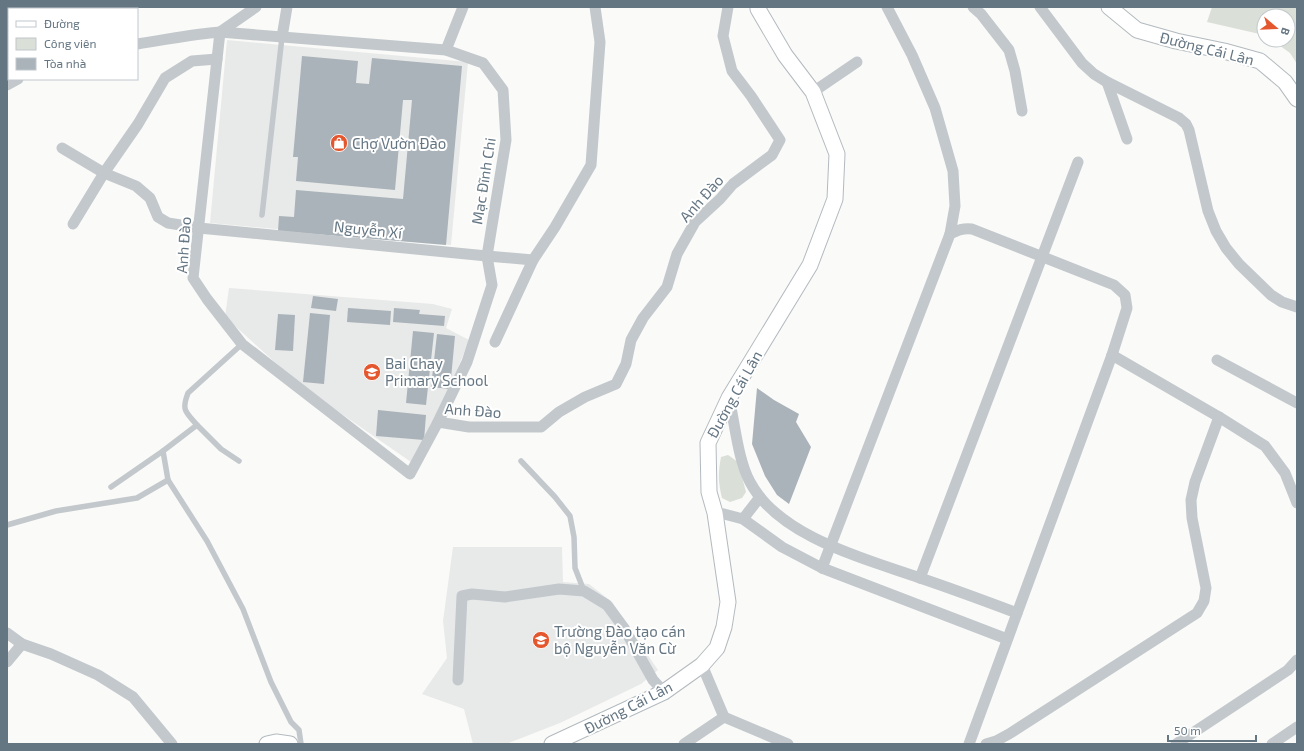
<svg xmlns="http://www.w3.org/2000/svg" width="1304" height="751" viewBox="0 0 1304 751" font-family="'Exo 2',sans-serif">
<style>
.built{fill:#e8e9e9}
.green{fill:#dadfd7}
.building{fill:#aab3b9}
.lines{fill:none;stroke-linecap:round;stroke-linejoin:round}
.secondary-casing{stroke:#b3babf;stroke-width:17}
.lane{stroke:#c3c8cc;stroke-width:5.5}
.street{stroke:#c3c8cc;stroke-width:11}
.secondary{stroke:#fff;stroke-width:15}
.labels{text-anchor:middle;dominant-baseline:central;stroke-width:4;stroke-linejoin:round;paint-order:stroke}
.street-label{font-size:15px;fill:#657683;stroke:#fff}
.poi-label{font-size:15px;fill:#657683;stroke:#fff;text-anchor:start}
</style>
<rect width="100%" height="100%" fill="#fafaf8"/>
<g class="built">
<path d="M227 40 468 62 451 245 210 223Z"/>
<path d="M229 288 433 304 452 309 446 328 469 340 446 398 411 462 300 385 225 317Z"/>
<path d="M453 547H562L563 582 589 584 612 602 658 670 641 684 560 723 506 744H473L464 709 422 694 447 658 443 621Z"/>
</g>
<g class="green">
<path d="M1212 7H1297V64L1290 53 1272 40H1288V16H1264V35L1207 22Z"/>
<path d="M728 455 738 462 746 492 742 498 730 502 722 498C718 482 718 473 721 457Z"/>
</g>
<g class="building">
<path d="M302 56 358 61 356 83 369 84 372 58 462 66 446 245 278 231 279 216 294 217 296 190 403 199 412 100H403L395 190 296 181 298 157H293Z"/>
<path d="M313 296 338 299 336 311 311 308Z"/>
<path d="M348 308 391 311 390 325 347 322Z"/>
<path d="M394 308 420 310 419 314 445 316 444 326 393 322Z"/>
<path d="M310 313 330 315 324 384 303 382Z"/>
<path d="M278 314 295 315 293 351 275 350Z"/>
<path d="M413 331 434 333 426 405 406 403Z"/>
<path d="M437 334 455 336 450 389 431 387Z"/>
<path d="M757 388 774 400 799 414 796 422 811 447 789 504 777 495 765 476 752 444Z"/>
<path d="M378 410 426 415 424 440 376 436Z"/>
</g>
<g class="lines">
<defs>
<g id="secondary">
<path d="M1109 7 1137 30 1176 41 1224 51 1260 61 1285 82 1297 99"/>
<path d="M267 744 276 742 290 744"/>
<path d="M552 744 664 692 702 665 717 648 724 627 728 602 715 513 709 492 708 443 729 398 810 265 835 199 837 154 813 92 785 55 758 9V7"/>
</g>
</defs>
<use href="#secondary" class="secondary-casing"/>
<g class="lane">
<path d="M262 215 282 37"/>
<path d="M197 425 221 449 239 461"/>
<path d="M163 451 168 480 207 541 243 609 271 682 291 722 299 730 301 744"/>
<path d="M521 461 555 497 570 516 574 537 575 568 584 591"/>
<path d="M111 487 163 451 197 425C186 412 181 411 188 393L242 344"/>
<path d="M7 525 56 511 137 498 168 480"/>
</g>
<g class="street">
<path d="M35 7 42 9"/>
<path d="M256 7 220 32 193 278 207 299 242 344 410 474 438 422 469 427H541L559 412 585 397 616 384 626 364 631 340 643 318 667 287 677 254 695 222 720 199 733 184 772 155 780 140 751 96 732 71 723 36 728 7"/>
<path d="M887 7 912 55 935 108 953 171 955 206 950 234"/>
<path d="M973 7 981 14 1009 50 1015 71 1022 111"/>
<path d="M1040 7 1082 63 1094 74 1107 82 1179 118 1186 124 1189 130 1208 211 1216 231 1226 248 1239 264 1271 295 1282 302 1297 307"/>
<path d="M76 9 77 7"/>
<path d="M282 37 287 7"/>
<path d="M137 44C165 40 192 34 220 32L446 50 483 63 503 90 506 140 487 256 492 285 467 362 438 422"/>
<path d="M446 50 463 7"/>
<path d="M1107 82 1127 139"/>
<path d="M7 85 18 79"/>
<path d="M813 92 857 62"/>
<path d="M62 148 104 173 136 186 150 198 158 217 168 223 199 228 487 256 533 260"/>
<path d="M73 224 104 173 138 124 165 78 192 61 217 59"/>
<path d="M495 342 533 260 555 227 591 165 600 42 595 7"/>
<path d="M1112 355 1219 417 1265 446 1285 473 1297 503"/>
<path d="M1217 360 1297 403"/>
<path d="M729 398C735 424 738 460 750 482 779 537 866 559 920 578 953 589 985 601 1017 613"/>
<path d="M715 513 724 514 743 519 782 547 822 568 1007 639"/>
<path d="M743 519 760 497"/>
<path d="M822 568 950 234C958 230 963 228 972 229L1114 285 1125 295 1127 308 1112 355 969 744"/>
<path d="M920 578 1078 162"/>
<path d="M7 633 22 644 51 654 98 675 133 697 172 744"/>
<path d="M7 662 22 644"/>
<path d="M702 665 724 717 788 744"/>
<path d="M458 680 462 596 472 594 505 597 559 589 584 591 607 605 624 628 653 680 664 692"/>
<path d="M684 744 724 717"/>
<path d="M986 744 996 741 1009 734 1197 613 1204 601 1206 588 1192 518 1191 500 1195 482 1219 417"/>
<path d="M1176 744 1288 670 1297 660"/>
<path d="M1272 744 1297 727"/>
</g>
<use href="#secondary" class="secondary"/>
</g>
<defs>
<symbol id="shop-disc" viewBox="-11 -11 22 22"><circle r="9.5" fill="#e4572e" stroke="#fff"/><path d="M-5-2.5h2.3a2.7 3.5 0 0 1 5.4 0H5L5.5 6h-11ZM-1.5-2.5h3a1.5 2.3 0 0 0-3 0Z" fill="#fff"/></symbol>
<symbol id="school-disc" viewBox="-11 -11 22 22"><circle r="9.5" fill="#e4572e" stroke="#fff"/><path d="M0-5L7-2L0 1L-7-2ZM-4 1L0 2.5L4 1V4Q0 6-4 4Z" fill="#fff"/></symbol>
</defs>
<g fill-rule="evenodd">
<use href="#shop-disc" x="329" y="133" width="20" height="20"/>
<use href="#school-disc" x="362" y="362" width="20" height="20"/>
<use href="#school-disc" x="531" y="630" width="20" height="20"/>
</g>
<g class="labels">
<g class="street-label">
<text transform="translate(1207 48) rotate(14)">Đường Cái Lân</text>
<text transform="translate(483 181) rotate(-81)">Mạc Đĩnh Chi</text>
<text transform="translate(701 198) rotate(-48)">Anh Đào</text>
<text transform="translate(368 229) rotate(6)">Nguyễn Xí</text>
<text transform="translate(183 245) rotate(-86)">Anh Đào</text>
<text transform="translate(734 394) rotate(-61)">Đường Cái Lân</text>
<text transform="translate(473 410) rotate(4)">Anh Đào</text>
<text transform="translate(628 707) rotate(-27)">Đường Cái Lân</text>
</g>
<g class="poi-label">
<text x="352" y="143">Chợ Vườn Đào</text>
<text x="385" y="363">Bai Chay<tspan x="385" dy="17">Primary School</tspan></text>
<text x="554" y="631">Trường Đào tạo cán<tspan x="554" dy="17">bộ Nguyễn Văn Cừ</tspan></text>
</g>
</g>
<rect width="1304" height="751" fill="none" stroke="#657683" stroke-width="16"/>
<rect x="8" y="8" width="130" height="72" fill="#ffffff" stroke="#c1c8cd"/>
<rect x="16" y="21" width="20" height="6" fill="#ffffff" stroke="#c1c8cd"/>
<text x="44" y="28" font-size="12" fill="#657683">Đường</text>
<rect x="16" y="38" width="20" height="12" fill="#dadfd7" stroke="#c1c8cd"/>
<text x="44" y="48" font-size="12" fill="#657683">Công viên</text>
<rect x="16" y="58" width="20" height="12" fill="#aab3b9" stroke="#c1c8cd"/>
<text x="44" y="68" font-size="12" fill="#657683">Tòa nhà</text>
<g transform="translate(1276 28) rotate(109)"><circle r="19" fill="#ffffff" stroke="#c1c8cd"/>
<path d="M0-3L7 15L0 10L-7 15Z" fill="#e4572e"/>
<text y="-6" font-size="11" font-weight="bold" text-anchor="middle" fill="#657683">B</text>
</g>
<path d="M1168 735v6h88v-6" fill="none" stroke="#657683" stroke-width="2"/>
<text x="1174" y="735" font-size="12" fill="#657683" stroke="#ffffff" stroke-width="3" paint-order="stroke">50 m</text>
</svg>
